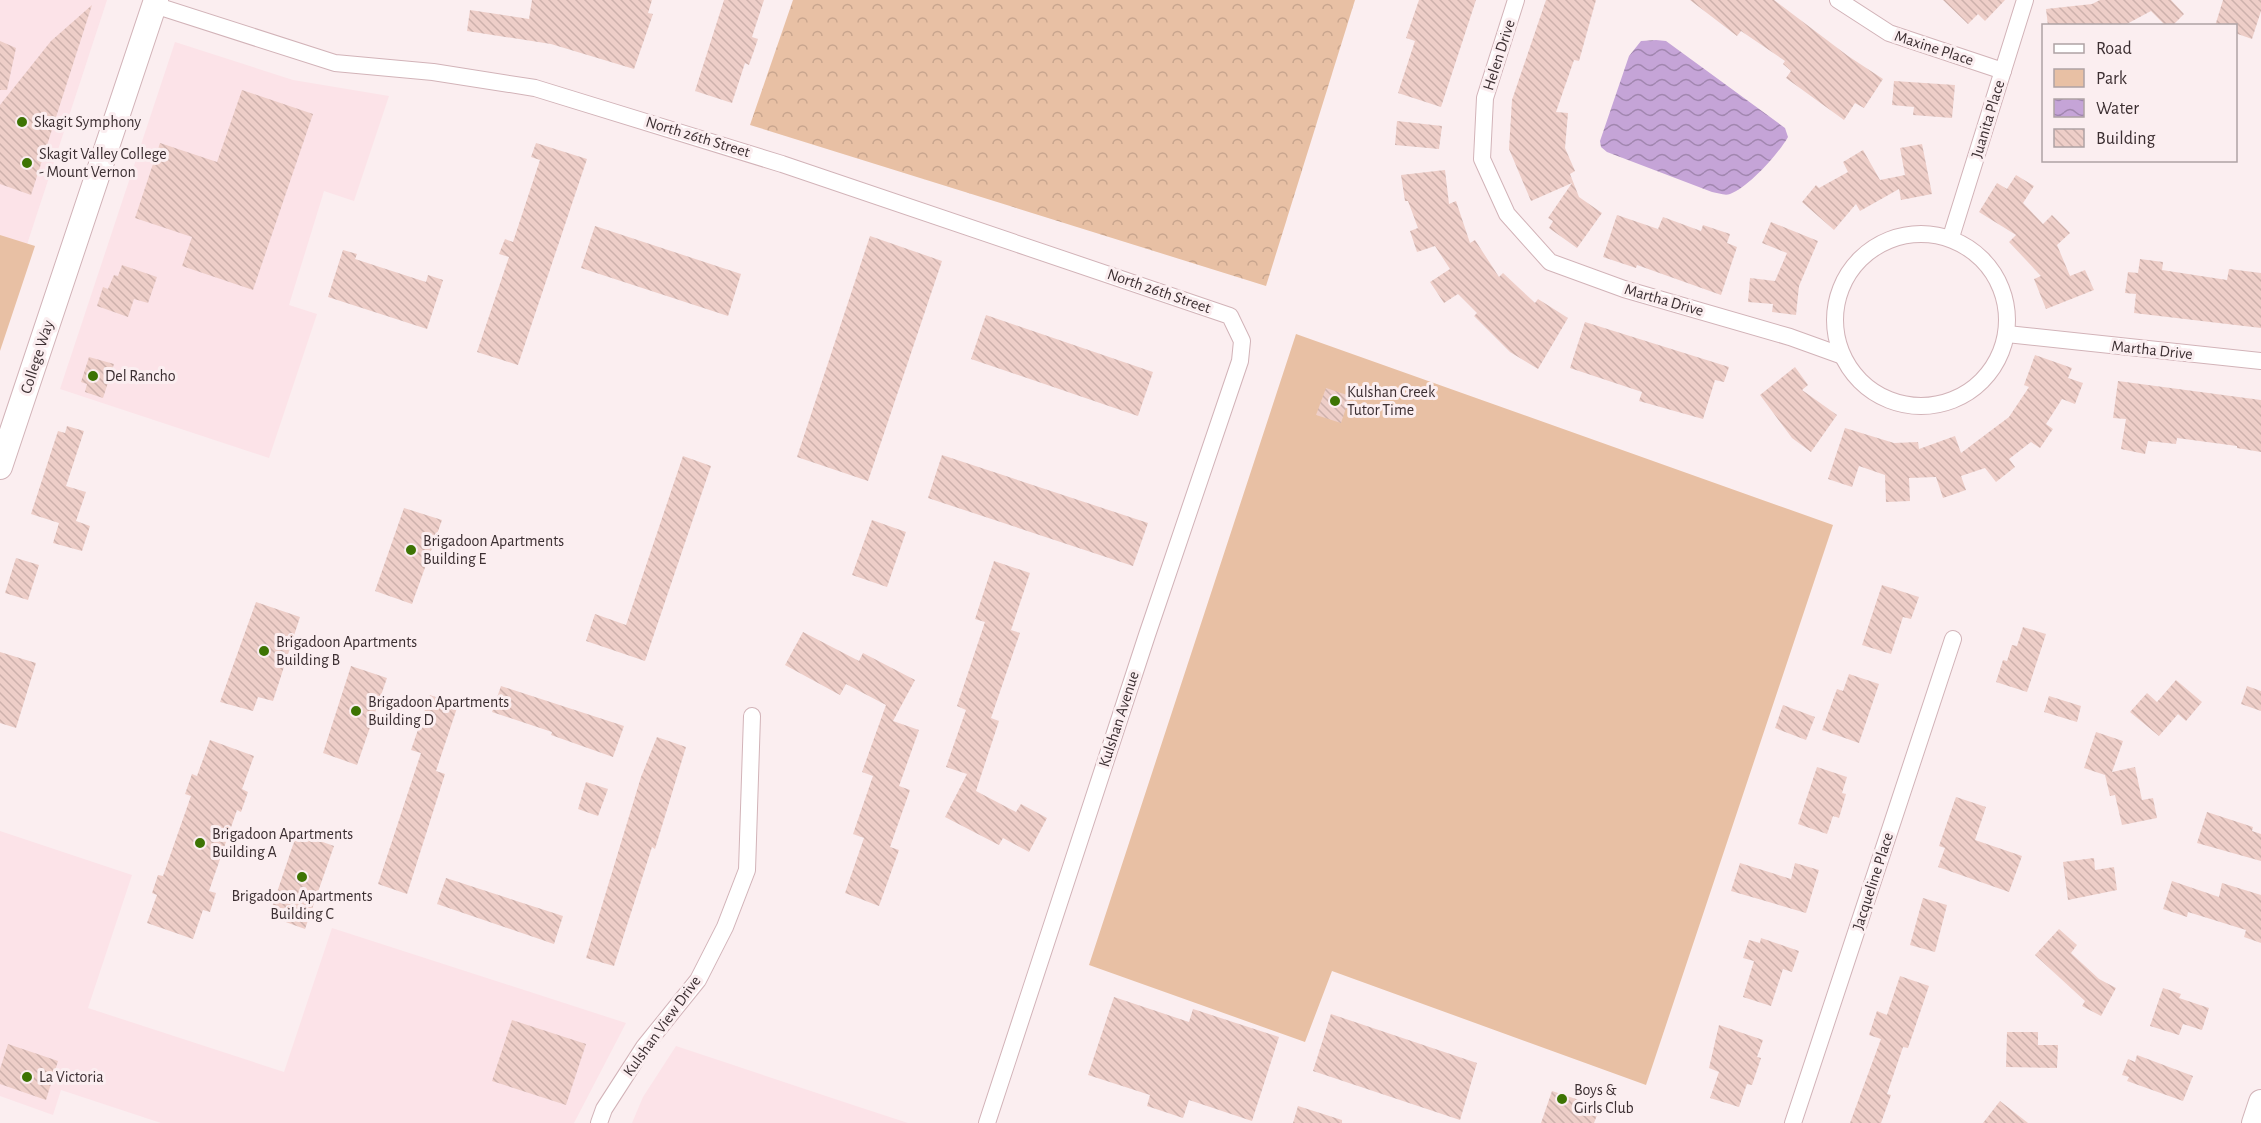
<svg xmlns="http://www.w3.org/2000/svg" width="2261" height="1123" viewBox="0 0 2261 1123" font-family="'Alegreya Sans',sans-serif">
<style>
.built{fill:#fce3e8}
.green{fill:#e8c0a4}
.forest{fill:url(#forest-crowns)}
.water{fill:url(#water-waves)}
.building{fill:url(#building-back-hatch)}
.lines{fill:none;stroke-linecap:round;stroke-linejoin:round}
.street-casing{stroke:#d2b3b8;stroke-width:18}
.secondary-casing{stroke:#d2b3b8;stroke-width:26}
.street{stroke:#fff;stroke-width:16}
.secondary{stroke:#fff;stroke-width:24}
.poi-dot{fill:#3d7403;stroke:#fbeef0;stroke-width:2}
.labels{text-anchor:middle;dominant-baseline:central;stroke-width:6;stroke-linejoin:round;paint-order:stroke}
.street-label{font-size:16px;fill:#3c2f32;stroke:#fbeef0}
.poi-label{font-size:16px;fill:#3c2f32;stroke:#fbeef0;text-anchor:start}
</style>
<defs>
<pattern id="forest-crowns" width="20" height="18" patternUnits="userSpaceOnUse" patternTransform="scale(1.5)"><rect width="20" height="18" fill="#e8c0a4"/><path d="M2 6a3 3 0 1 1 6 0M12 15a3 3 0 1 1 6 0" fill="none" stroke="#c8a58e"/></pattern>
<pattern id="water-waves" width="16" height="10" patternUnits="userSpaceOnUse" patternTransform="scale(1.5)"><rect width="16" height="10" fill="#c5a4d7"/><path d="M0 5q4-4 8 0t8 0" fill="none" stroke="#a186af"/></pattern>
<pattern id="building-back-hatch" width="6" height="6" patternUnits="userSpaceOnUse" patternTransform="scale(1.5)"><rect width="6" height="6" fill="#eecec8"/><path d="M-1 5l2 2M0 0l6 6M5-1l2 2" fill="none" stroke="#cdb1ac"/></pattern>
</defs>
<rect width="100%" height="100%" fill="#fbeef0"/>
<g class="built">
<path d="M0 0H107L0 327Z"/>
<path d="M175 42 293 80 389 96 354 201 324 191 289 305 317 314 269 458 60 389Z"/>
<path d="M0 831 132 875 88 1008 284 1072 332 928 626 1023 574 1123H161L61 1090 53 1115 0 1096Z"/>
<path d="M676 1046 856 1106 908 1123H632L643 1097Z"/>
</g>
<g class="green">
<path d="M0 235 35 246 0 351Z"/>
<path d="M1296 334 1833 525 1646 1085 1332 971 1305 1042 1089 965Z"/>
</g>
<path class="forest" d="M793 0H1355L1266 286 750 125Z"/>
<path class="water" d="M1656 40 1666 41 1785 128 1788 137C1779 153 1748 188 1730 194 1725 196 1718 193 1712 192L1607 152 1601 147 1600 141 1629 56 1641 41Z"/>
<g class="building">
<path d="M532 0H652L648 13 653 14 634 69 551 44 467 31 470 10 529 19Z"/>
<path d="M724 0H764L752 37 758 39 749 65 745 63 732 103 695 91Z"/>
<path d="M1419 0H1476L1441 107 1398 93 1415 41 1406 38Z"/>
<path d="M1546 0H1596L1579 61 1574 60 1556 112 1568 113 1565 148 1575 171 1570 174 1579 197 1602 213 1577 248 1549 228 1553 221 1548 218 1572 183 1531 201 1509 149 1512 100Z"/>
<path d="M1690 0H1774L1848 56 1883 79 1864 108 1855 103 1844 120 1786 78 1791 71 1783 64 1785 61 1741 31 1737 36Z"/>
<path d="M1943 0H2005L1985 21 1978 14 1968 24Z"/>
<path d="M2100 0H2171L2184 14 2172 26H2166L2151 11 2123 26H2048L2046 9 2092 4Z"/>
<path d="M2223 0H2261V11L2252 39 2235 33V26H2215Z"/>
<path d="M92 5 31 195 0 184V105L51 41Z"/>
<path d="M0 41 16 48 7 90H0Z"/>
<path d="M1894 81 1955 85 1952 118 1913 115 1914 107 1892 105Z"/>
<path d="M242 90 313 114 253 290 182 266 192 237 135 218 160 143 217 162Z"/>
<path d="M1397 121 1442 126 1439 149 1395 145Z"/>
<path d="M536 143 587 159 518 365 477 352 509 257 499 254 505 239 513 242 540 160 531 157Z"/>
<path d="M1922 144 1932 194 1901 200 1899 189 1860 211 1856 204 1834 230 1802 202 1816 185 1819 188 1848 172 1843 162 1863 150 1880 180 1905 175 1900 148Z"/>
<path d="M1445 170 1449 204 1456 201 1470 243 1475 240 1499 277 1503 273 1535 303 1538 299 1568 318 1538 369 1510 352 1474 316 1477 313 1458 294 1444 303 1430 282 1450 269 1435 246 1417 252 1410 231 1418 228 1408 201H1405L1401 175Z"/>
<path d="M2016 175 2034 186 2023 203 2043 224 2052 215 2070 233 2057 245 2070 276 2085 270 2094 290 2046 309 2034 279 2041 276 2009 242 2016 235 1979 212 1997 183 2007 189Z"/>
<path d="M1617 215 1658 229 1663 217 1701 231 1703 225 1730 234 1727 243 1737 247 1721 295 1637 265 1636 268 1603 257Z"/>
<path d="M1771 222 1818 241 1799 286 1796 315 1772 312 1773 304 1748 302 1750 278 1775 281 1787 253 1762 243Z"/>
<path d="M595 226 741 274 728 316 581 268Z"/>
<path d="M870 236 942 261 868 481 797 457Z"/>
<path d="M343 250 357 254 355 259 426 282 428 275 443 280 427 329 328 297Z"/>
<path d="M2140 259 2163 262 2162 270 2227 280 2229 269 2261 273V328L2134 313 2136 294 2125 293 2128 272 2138 273Z"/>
<path d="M122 265 157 277 148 303 134 299 128 317 97 306 103 287 108 289 114 275 118 276Z"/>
<path d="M986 315 1153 372 1138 416 971 359Z"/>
<path d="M1585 322 1729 367 1724 382 1715 380 1703 419 1639 401 1642 392 1570 368Z"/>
<path d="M2035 355 2072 368 2068 378 2083 383 2075 404 2062 399 2046 424 2053 429 2040 448 2031 442 2009 459 2015 467 1996 482 1985 468 1961 476 1966 490 1943 498 1936 477 1909 478 1910 501 1886 502 1885 475 1859 466 1852 487 1828 479 1845 428 1894 443 1918 442 1919 449 1955 436 1961 453 2009 417 2029 387 2024 385Z"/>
<path d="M89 357 114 364 103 398 85 392 87 384 81 382Z"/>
<path d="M1795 367 1808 385 1802 390 1837 415 1811 452 1792 438 1760 395Z"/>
<path d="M2118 381 2261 400V452L2237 448V446L2177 438 2176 444 2148 441 2145 454 2121 449 2126 419 2113 418Z"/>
<path d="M1326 388 1350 396 1341 423 1316 415Z"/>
<path d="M67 426 84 431 66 486 86 492 76 521 90 526 82 551 53 543 59 523 31 514 58 431 65 433Z"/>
<path d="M942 455 1148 523 1133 566 928 498Z"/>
<path d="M683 456 711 466 645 661 586 641 595 614 626 625Z"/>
<path d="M404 508 442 520 412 604 375 591Z"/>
<path d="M872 520 906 532 887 587 852 575Z"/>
<path d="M16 558 39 565 28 600 5 593Z"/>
<path d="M994 561 1030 573 1011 630 1020 633 991 718 999 721 976 791 1016 812 1021 804 1047 818 1029 852 1003 838 999 845 945 817 967 774 946 767 966 710 957 706 985 622 975 619Z"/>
<path d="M1882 585 1919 597 1911 619 1903 617 1891 654 1862 645Z"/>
<path d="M256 602 300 617 273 701 258 697 253 711 220 702Z"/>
<path d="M2023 627 2046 634 2027 692 1996 682 2003 660 2007 661 2012 645 2017 646Z"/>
<path d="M803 632 859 661 863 653 915 680 893 721 919 730 899 786 910 790 890 847 899 850 879 906 845 893 864 838 853 834 873 776 862 772 886 705 846 684 840 695 785 665Z"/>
<path d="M0 652 36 663 16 728 0 723Z"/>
<path d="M351 666 387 678 357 765 323 753Z"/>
<path d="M1849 674 1879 684 1859 743 1822 730 1837 689 1843 691Z"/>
<path d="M2176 680 2202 702 2186 721 2178 714 2159 736 2130 712 2147 693 2157 702Z"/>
<path d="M501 686 624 726 613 757 551 735 552 732 492 712Z"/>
<path d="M2247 686 2261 691V711L2241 704Z"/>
<path d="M430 695 458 705 436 771 445 774 407 894 378 884 421 753 411 750Z"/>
<path d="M2049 696 2081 706 2077 722 2044 712Z"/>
<path d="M1783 705 1815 717 1806 740 1775 728Z"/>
<path d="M2096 732 2123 741 2112 772 2135 767 2142 800 2153 798 2157 818 2122 825 2115 795 2110 796 2105 775 2084 768Z"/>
<path d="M657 737 686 747 655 849 652 847 614 966 586 958 641 777Z"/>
<path d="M210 740 254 756 242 789 248 792 241 812 237 810 209 891 216 893 210 912 203 910 193 939 147 923 157 895 152 893 158 875 163 876 191 796 185 794 192 774 197 776Z"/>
<path d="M1817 767 1847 777 1842 793 1846 794 1839 818 1833 816 1827 834 1798 824Z"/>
<path d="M586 782 608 789 598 816 578 809Z"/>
<path d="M1956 797 1986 807 1975 840 2022 856 2009 892 1938 867 1945 848 1939 846Z"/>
<path d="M2207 812 2253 827 2252 831 2261 834V861L2197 843Z"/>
<path d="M297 833 334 846 305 929 269 916Z"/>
<path d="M2094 858 2095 870 2114 867 2117 890 2068 900 2063 862Z"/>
<path d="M1740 863 1791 879 1795 863 1819 870 1806 913 1731 891Z"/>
<path d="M446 878 563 916 554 944 437 904Z"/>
<path d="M2172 881 2219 897 2222 883 2261 895V943L2244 937 2246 930 2188 912 2187 917 2163 909Z"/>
<path d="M1923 898 1947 905 1935 952 1910 945Z"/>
<path d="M2059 929 2077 945 2071 953 2099 979 2116 988 2101 1016 2082 1006 2085 1001 2035 955Z"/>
<path d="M1761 938 1799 951 1792 972 1783 969 1771 1006 1743 997 1754 961 1743 958 1749 940 1760 943Z"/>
<path d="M1900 976 1929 986 1908 1048 1903 1047 1887 1094 1891 1095 1881 1123H1850L1881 1039 1869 1035 1877 1011 1887 1015Z"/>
<path d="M2163 988 2181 994 2179 998 2209 1008 2202 1030 2183 1024 2179 1035 2150 1026Z"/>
<path d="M1114 997 1189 1022 1193 1009 1279 1037 1252 1121 1189 1100 1183 1118 1147 1106 1150 1095 1088 1075Z"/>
<path d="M1331 1014 1477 1063 1460 1120 1313 1071Z"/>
<path d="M512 1020 586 1044 566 1105 492 1081Z"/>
<path d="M1719 1025 1763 1040 1757 1057 1761 1058 1752 1085 1747 1084 1739 1107 1710 1098 1719 1072 1709 1068Z"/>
<path d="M2007 1032H2038V1045H2058L2057 1068 2006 1067Z"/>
<path d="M8 1044 58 1061 46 1100 0 1084V1069Z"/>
<path d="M2137 1055 2193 1076 2183 1101 2127 1081 2129 1077 2122 1075 2128 1059 2135 1062Z"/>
<path d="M1552 1091 1600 1107 1594 1123H1541Z"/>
<path d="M2000 1101 2028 1123H1983Z"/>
<path d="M1298 1106 1342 1120V1123H1293Z"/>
</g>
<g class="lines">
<defs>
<g id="street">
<path d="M1516 0 1485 98 1482 159 1507 214 1550 262 1624 289 1790 337 1840 355"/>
<path d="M1838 0 1889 33 2003 71"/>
<path d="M154 5 335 63 433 72 535 88 782 164 1230 316 1242 341 1240 361 1147 635 987 1123"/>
<circle cx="1921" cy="320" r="86"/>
<path d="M1951 237 2025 0"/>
<path d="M2007 334 2261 361"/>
<path d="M599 1123 604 1109 644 1047 698 980 725 927 747 870 752 716"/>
<path d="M1793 1123 1953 639"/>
</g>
<g id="secondary">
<path d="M0 467 156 0"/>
<path d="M2254 1123 2261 1102"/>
</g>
</defs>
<use href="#street" class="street-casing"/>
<use href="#secondary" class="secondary-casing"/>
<use href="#street" class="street"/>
<use href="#secondary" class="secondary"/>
</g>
<g class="poi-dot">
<circle cx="22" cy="122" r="6"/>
<circle cx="27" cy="163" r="6"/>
<circle cx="93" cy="376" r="6"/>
<circle cx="1335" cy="401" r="6"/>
<circle cx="411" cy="550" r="6"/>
<circle cx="264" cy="651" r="6"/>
<circle cx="356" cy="711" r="6"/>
<circle cx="200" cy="843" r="6"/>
<circle cx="302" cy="877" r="6"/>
<circle cx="27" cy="1077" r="6"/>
<circle cx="1562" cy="1099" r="6"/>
</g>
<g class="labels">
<g class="street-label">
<text transform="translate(1934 48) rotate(18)">Maxine Place</text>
<text transform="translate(1499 55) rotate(-72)">Helen Drive</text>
<text transform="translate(1988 119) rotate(-73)">Juanita Place</text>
<text transform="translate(698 137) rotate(17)">North 26th Street</text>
<text transform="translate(1159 291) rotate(19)">North 26th Street</text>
<text transform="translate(1664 300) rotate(16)">Martha Drive</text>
<text transform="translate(2152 350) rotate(6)">Martha Drive</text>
<text transform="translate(37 357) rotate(-72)">College Way</text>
<text transform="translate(1119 719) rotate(-72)">Kulshan Avenue</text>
<text transform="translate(1873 881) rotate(-72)">Jacqueline Place</text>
<text transform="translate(662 1026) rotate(-54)">Kulshan View Drive</text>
</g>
<g class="poi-label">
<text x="34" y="122">Skagit Symphony</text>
<text x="39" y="154">Skagit Valley College<tspan x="39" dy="18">- Mount Vernon</tspan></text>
<text x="105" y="376">Del Rancho</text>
<text x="1347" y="392">Kulshan Creek<tspan x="1347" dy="18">Tutor Time</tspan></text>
<text x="423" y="541">Brigadoon Apartments<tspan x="423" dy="18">Building E</tspan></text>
<text x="276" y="642">Brigadoon Apartments<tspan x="276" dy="18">Building B</tspan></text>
<text x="368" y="702">Brigadoon Apartments<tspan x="368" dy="18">Building D</tspan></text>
<text x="212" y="834">Brigadoon Apartments<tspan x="212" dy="18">Building A</tspan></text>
<text x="302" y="896" text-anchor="middle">Brigadoon Apartments<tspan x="302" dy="18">Building C</tspan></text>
<text x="39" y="1077">La Victoria</text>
<text x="1574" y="1090">Boys &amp;<tspan x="1574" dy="18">Girls Club</tspan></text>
</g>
</g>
<rect x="2042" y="24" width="195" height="138" fill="#fbeef0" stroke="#afa2a4" stroke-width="1.5"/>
<rect x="2054" y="44" width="30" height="9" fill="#ffffff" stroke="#afa2a4" stroke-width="1.5"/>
<text x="2096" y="54" font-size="18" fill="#3c2f32">Road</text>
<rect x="2054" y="69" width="30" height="18" fill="#e8c0a4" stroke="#afa2a4" stroke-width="1.5"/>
<text x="2096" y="84" font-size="18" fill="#3c2f32">Park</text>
<rect x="2054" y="99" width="30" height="18" fill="url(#water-waves)" stroke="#afa2a4" stroke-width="1.5"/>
<text x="2096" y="114" font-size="18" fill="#3c2f32">Water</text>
<rect x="2054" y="129" width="30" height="18" fill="url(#building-back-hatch)" stroke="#afa2a4" stroke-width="1.5"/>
<text x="2096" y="144" font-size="18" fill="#3c2f32">Building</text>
</svg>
